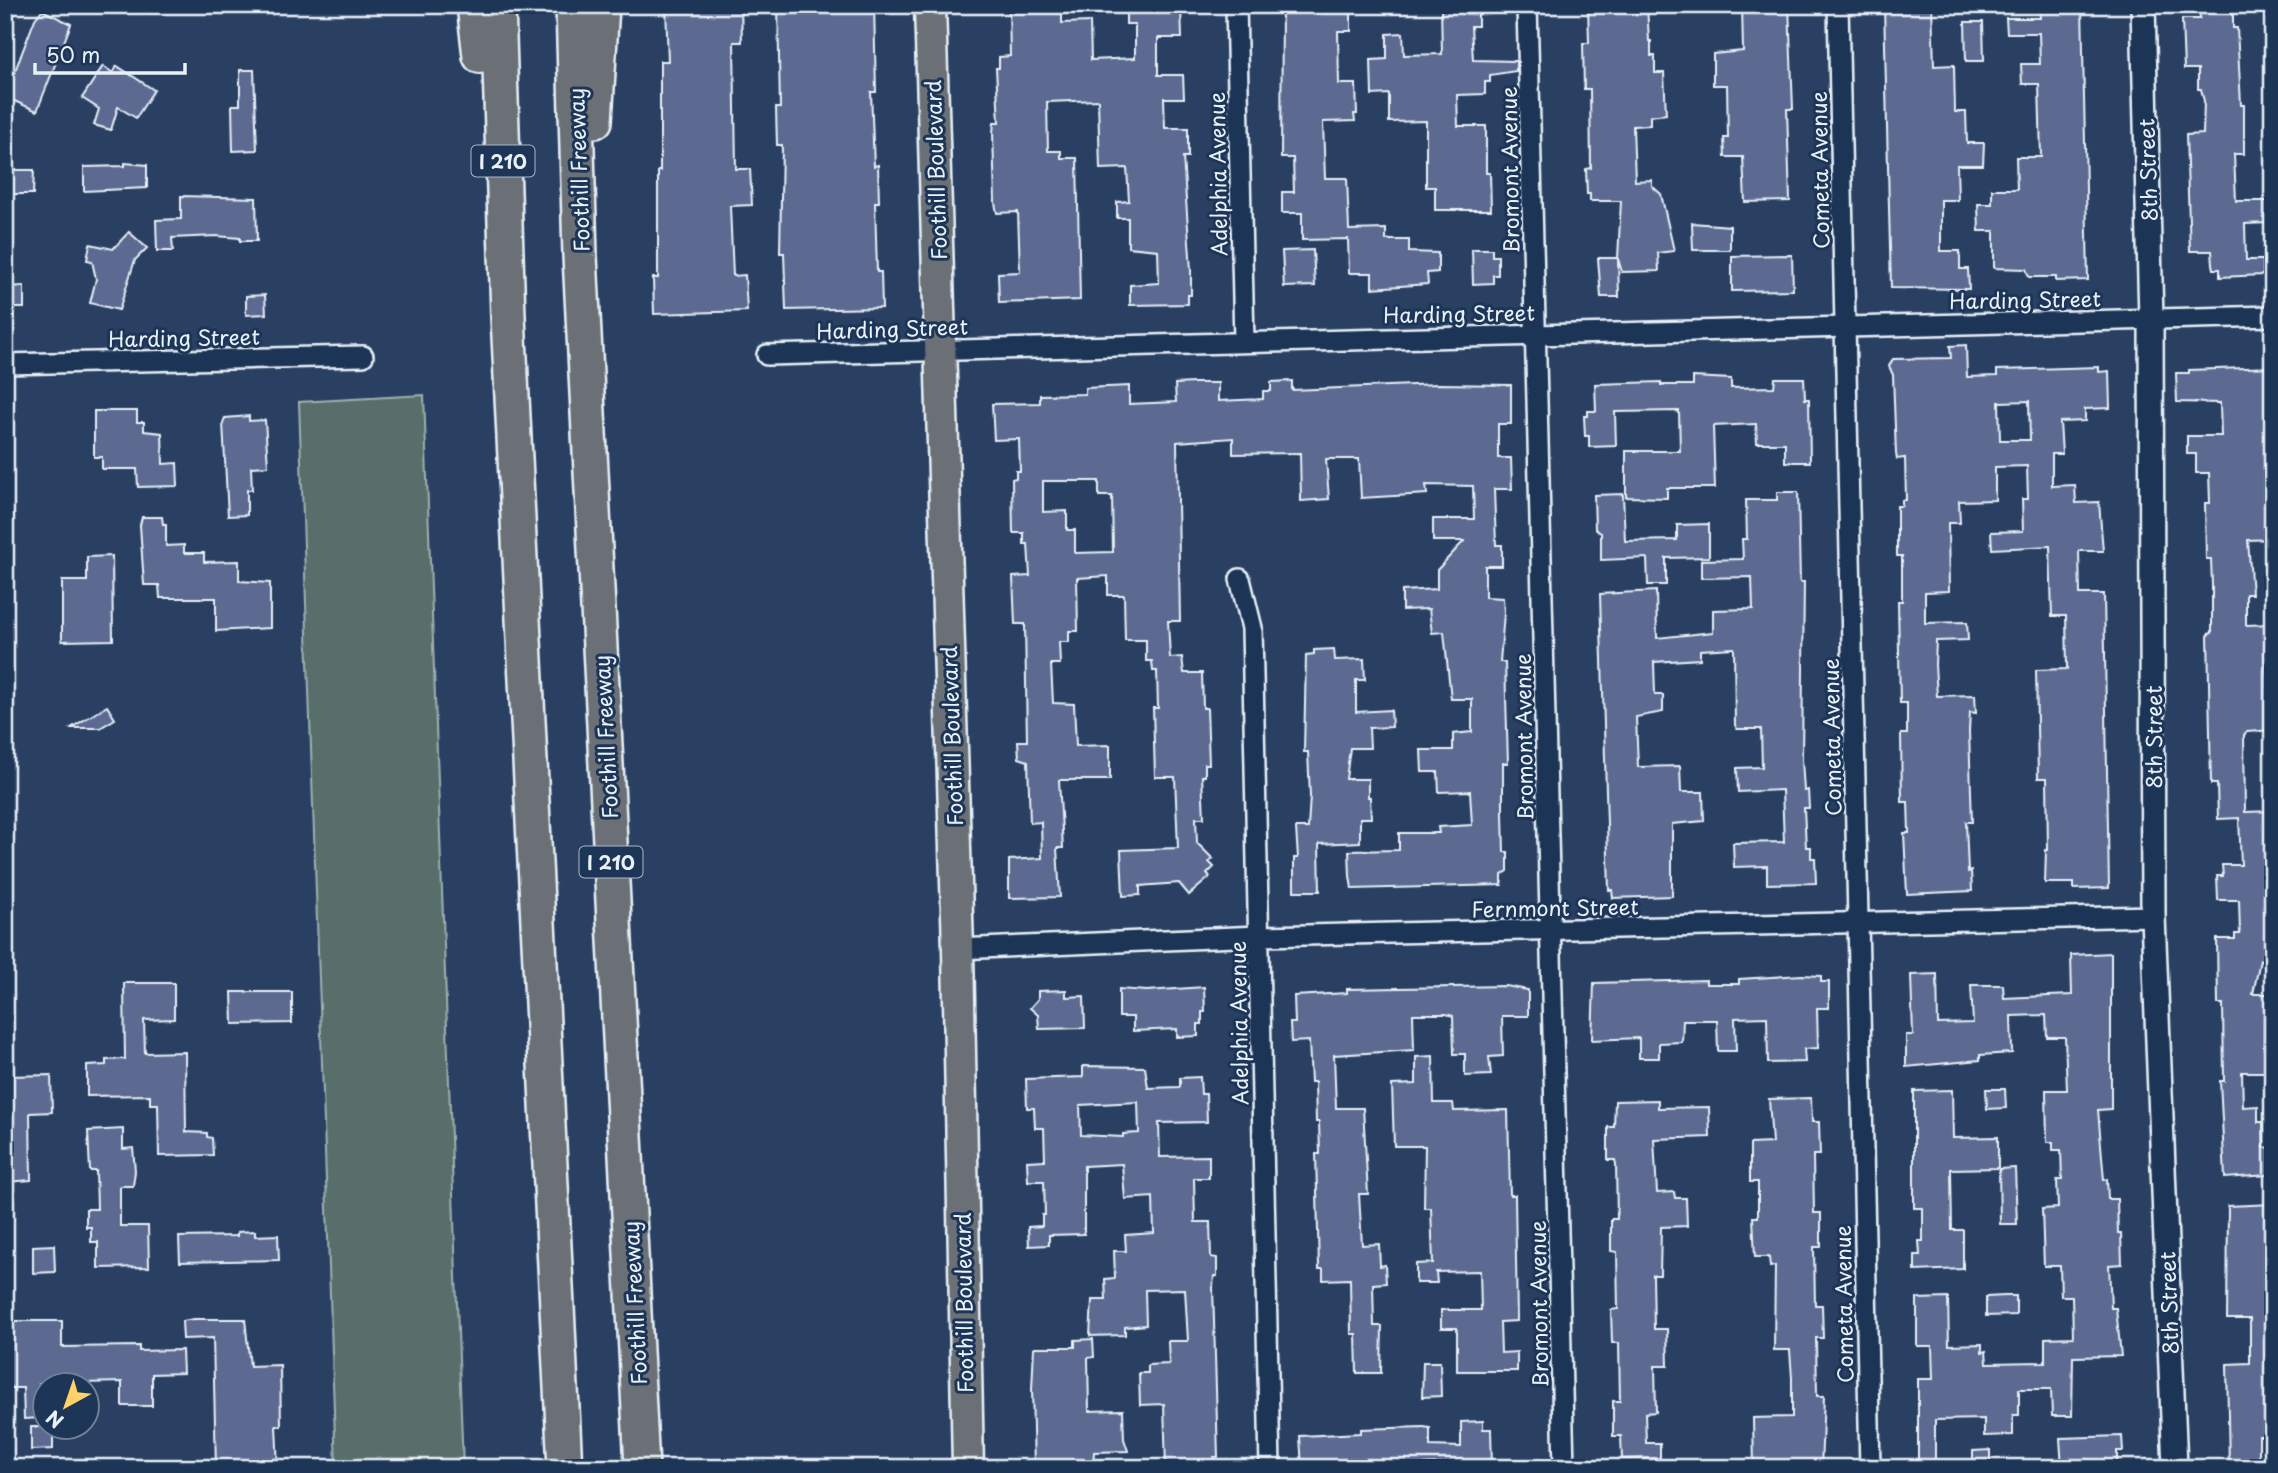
<svg xmlns="http://www.w3.org/2000/svg" width="2278" height="1473" viewBox="0 0 2278 1473" font-family="'Playpen Sans',sans-serif">
<style>
.green{fill:#586e6a;stroke:#a0b0b1;stroke-width:2}
.building{fill:#5c6a92;stroke:#e8f1f8;stroke-width:2;fill-rule:evenodd}
.lines{fill:none;stroke-linecap:round;stroke-linejoin:round}
.minor-casing{stroke:#e8f1f8;stroke-width:24}
.tertiary-casing{stroke:#e8f1f8;stroke-width:28}
.primary-casing{stroke:#e8f1f8;stroke-width:35}
.motorway-casing{stroke:#e8f1f8;stroke-width:38}
.minor{stroke:#1d3557;stroke-width:19}
.tertiary{stroke:#1d3557;stroke-width:23}
.primary{stroke:#6a7074;stroke-width:30}
.motorway{stroke:#6a7074;stroke-width:33}
.labels{text-anchor:middle;dominant-baseline:central;stroke-width:6;stroke-linejoin:round;paint-order:stroke}
.shield{fill:#1d3557;stroke:#abb9c8;stroke-width:2}
.shield-label{font-size:19px;font-weight:bold;fill:#e8f1f8}
.street-label{font-size:21px;fill:#e8f1f8;stroke:#1d3557}
</style>
<rect width="100%" height="100%" fill="#2a4063"/>
<filter id="ink" filterUnits="userSpaceOnUse"><feTurbulence type="fractalNoise" baseFrequency=".0143" numOctaves="2"/><feDisplacementMap in="SourceGraphic" scale="14" xChannelSelector="R" yChannelSelector="G"/><feConvolveMatrix kernelMatrix="1 2 1 2 8 2 1 2 1" color-interpolation-filters="sRGB"/></filter>
<g filter="url(#ink)">
<path class="green" d="M424 395 463 1468H336L299 402Z"/>
<g class="building">
<path d="M741 5 742 42H734L736 169H750L752 205 730 206 733 276 745 275 747 311 654 314 653 278H658V171H660V61H668L666 7Z"/>
<path d="M778 5H874L876 92H871L874 166 878 165 879 202H875L877 272H881L882 308 786 310 784 253H780L782 145H777L776 108H780Z"/>
<path d="M1009 5H1062V23L1090 22 1091 60 1135 58V24H1126V5H1181L1182 38H1158V75H1183L1184 98H1164L1165 128H1188V157H1183L1191 270V295H1188V304L1130 305V285L1159 283 1158 250 1128 247V218H1117V202L1129 201 1127 168 1100 169 1098 100 1047 102 1048 151H1061V158H1077L1080 300 999 303 998 273 1020 272 1018 212 997 213 995 203 993 133 994 122H999L996 68H999V57L1010 56Z"/>
<path d="M1282 5H1351V31H1338L1339 84H1356L1357 114H1354L1355 121 1323 122 1325 178H1347L1349 230 1386 229V240H1409V252L1438 253V272L1427 273 1428 284 1372 288V273H1349L1348 239 1302 240V213H1282V192H1294L1293 158H1281Z"/>
<path d="M1441 5H1478V26H1471L1473 60 1516 61V71L1490 75V82H1485V94L1457 95 1458 126H1486V173H1490L1491 210H1435V187H1426V121L1389 122V94L1372 95 1371 60 1387 59V34L1403 33 1404 55 1442 54Z"/>
<path d="M1588 5 1647 6 1649 41H1651V56H1655V73H1664L1666 114 1650 116V125L1633 126 1635 181 1652 180V186L1661 194 1674 251 1658 253 1659 271 1622 272 1618 259 1619 297H1601L1598 258H1618L1621 201H1590V194H1587L1586 169 1591 168 1590 89H1584L1583 43H1589Z"/>
<path d="M1742 5H1789L1793 109H1787L1790 201 1745 202 1743 157H1725L1724 138H1728L1727 85H1713V54L1743 51Z"/>
<path d="M1884 5H1932L1934 66 1954 65 1955 112H1966L1967 143H1984L1983 165H1957L1958 200H1941V251H1960V269H1968L1969 289 1891 288Z"/>
<path d="M2039 5H2082L2088 280 2056 281V277H2029L2026 269 1994 268V231H1979L1978 204H1992V189H2017L2016 157H2041L2039 84H2022L2021 64H2040L2039 33H2007L2006 18H2040Z"/>
<path d="M2199 5H2233V28H2237L2241 105H2244V154H2234L2236 201H2268V223L2245 224 2246 260H2263V275L2220 277V269H2214L2213 264 2212 251H2190L2186 135 2203 134 2204 101 2201 89H2198V69H2184L2182 19H2200Z"/>
<path d="M42 10 71 24 37 111 5 97 35 19Z"/>
<path d="M1965 22H1983L1984 61H1966Z"/>
<path d="M103 66 113 73 117 66 154 90 136 118 118 107 111 130 94 125 99 109 82 98Z"/>
<path d="M240 70H254L257 150 233 151 232 105H240Z"/>
<path d="M125 163 147 165V188L84 191V167L125 166Z"/>
<path d="M5 170H34L33 194H5Z"/>
<path d="M181 196 256 198 257 241H240V238L216 236 172 238 173 251H157L156 220 181 219Z"/>
<path d="M1692 223 1730 226V250H1693Z"/>
<path d="M129 232 147 248 135 260 119 310 90 303 96 279 92 261 87 260 90 244 113 249Z"/>
<path d="M1472 249H1492V256H1498V275H1493V283L1473 284Z"/>
<path d="M1313 250 1315 286 1284 287 1282 251Z"/>
<path d="M1792 255 1793 290 1732 291V256Z"/>
<path d="M24 286V308H5V287Z"/>
<path d="M265 295 266 314 246 315V296Z"/>
<path d="M1966 345 1967 377 1997 376V370L2099 367V372L2109 371 2110 408 2085 409V421L2060 422 2062 454H2052V486L2075 485 2076 503 2099 502 2103 551H2079L2080 594H2104L2109 888 2074 889V883H2045L2046 850H2048L2047 778H2038L2036 670 2067 669 2066 616H2052L2050 546 1992 549 1991 532 2023 531 2022 499H2028L2027 466 1995 467V500L1959 501 1960 523H1948L1949 591 1925 592V623L1967 622 1968 640 1936 641 1935 665 1937 696 1975 695 1976 713 1970 712 1969 731 1972 822H1966L1968 872 1971 871 1972 891 1907 894 1904 833H1909L1908 802H1902L1901 734H1907V703H1900L1898 601H1902V556H1897V506H1902V500H1906L1905 458 1897 459 1896 454 1893 375 1889 366 1893 359 1951 358 1950 346ZM2029 401 2030 440H2000L1999 402Z"/>
<path d="M2273 367V539L2248 540 2252 594H2246V625L2273 624V660H2266L2269 716 2273 715V730L2247 732 2244 735 2245 812 2273 811V959L2260 960 2253 994H2273V1016H2264V1049H2273V1072H2242L2243 1107 2258 1106V1122H2263L2264 1148 2273 1147V1166H2269V1175L2225 1178 2220 1081H2224L2223 1004H2218L2217 939H2235V934H2240L2239 900H2218L2217 876H2223L2222 865H2241L2239 818 2218 819 2217 784H2211L2208 634 2212 633V585L2211 559H2206L2205 503H2210L2209 473H2196V454H2187V436H2221L2220 403 2177 402 2176 373H2189V370Z"/>
<path d="M1693 377 1731 379V388L1774 387 1775 378H1804L1805 399H1809L1810 462H1785V443H1757L1756 424 1713 426 1715 488H1667V498L1626 497V451H1680L1679 411 1615 412 1616 446 1589 447V436H1585L1584 416H1588V411H1596L1595 384 1661 382V385H1693Z"/>
<path d="M1292 381V390L1438 384 1511 385V424H1498V458H1511L1512 489H1494L1496 545H1502V566H1485V597L1503 598 1504 613 1500 662H1505L1506 697 1508 763H1503V814L1504 852H1508V871L1502 875V885L1352 889 1350 876 1349 851 1399 850V833H1439L1438 827 1472 825 1470 791 1439 792 1438 772H1422L1421 750H1453V734L1472 732V699H1451L1444 632 1432 633 1429 609 1402 610V591L1437 589V570L1464 541H1433V519H1474L1473 486 1426 485 1427 494 1361 498 1359 459H1326L1329 499 1301 501 1300 453 1233 454V438L1177 442 1180 621H1168L1170 658 1182 657 1184 673H1202L1203 708H1207L1209 764H1205V776H1202L1204 818H1196L1197 843 1213 859 1209 862 1214 867 1207 874 1210 877 1189 895 1179 883 1140 886V895L1123 896 1121 850 1178 848 1175 777H1155L1153 708H1158L1157 671H1153L1152 661H1146V640H1125L1124 595H1108V576L1077 578 1078 631H1069V642H1059L1060 664H1051L1053 703 1074 704 1076 746 1110 745V780H1059L1063 848H1057L1060 897 1009 898V860L1042 858 1041 822 1030 823 1028 761 1019 758 1018 741H1027L1025 624H1015L1013 577 1030 576 1028 544H1024V533H1013L1012 479 1016 478V471H1020L1019 439 994 440 992 404 1040 403V395L1085 394V388L1129 386V404L1176 402 1175 384 1194 383H1218V401L1263 399V391H1271V382ZM1043 481H1099V496H1112L1113 552 1075 553V530H1067V511L1043 512Z"/>
<path d="M94 411H137V422H144V431L162 433 163 464 177 463 178 486 138 487 137 469H102V457H94Z"/>
<path d="M249 416V421L265 420 268 466 251 467 252 490H247V515L228 516 223 423 225 418Z"/>
<path d="M1777 492H1798L1800 582H1804L1802 759 1804 791 1808 790 1809 808H1804L1806 847H1811V858H1815L1816 883 1767 884V866L1734 867 1733 843 1784 842 1782 790 1738 792 1737 768 1762 767 1761 729H1737L1735 725 1734 648 1700 650V659L1654 662 1655 695H1663V712L1636 717 1638 767 1680 766 1681 792H1703L1704 821 1672 824V896L1613 898 1612 890H1609L1600 594 1656 591 1657 638 1713 632V610L1753 609 1752 577 1701 578V560L1743 559 1742 539H1747L1746 500H1777Z"/>
<path d="M1623 494 1625 541 1677 540V525L1709 524V557L1666 558V585H1648L1647 558 1601 560V533L1595 529 1594 495Z"/>
<path d="M142 517H162L163 524H166V546L184 545V553H204V562L239 561V581L270 583V628L216 631V598H160L159 585H144L140 525Z"/>
<path d="M112 556 113 640 62 641V581H87V557Z"/>
<path d="M1334 649 1335 660 1364 659 1365 680H1356V712L1391 710 1392 727 1369 728 1370 748H1350L1346 779H1368V797H1370L1371 818H1360V842L1319 844 1320 891H1294V858H1298L1296 828H1308L1310 796 1308 752H1304L1306 655 1314 654V650Z"/>
<path d="M107 706 115 719 100 728H71Z"/>
<path d="M2111 953V1109L2098 1110 2104 1180 2107 1179 2108 1199H2117L2118 1233H2121L2122 1264 2109 1265 2111 1308H2116L2121 1356 2073 1357 2072 1416H2052L2051 1389H2019V1415H2013V1435L1984 1436V1419L1935 1420V1468H1918V1379H1933L1932 1346H1917V1299L1948 1298 1949 1345 1982 1344V1352L1986 1351 1987 1363 2045 1362V1338L2073 1337 2072 1296H2061L2060 1266H2044L2042 1209 2058 1208 2057 1180H2062L2061 1150H2053V1142H2047L2046 1090H2067L2065 1037H2047L2046 1015 2011 1016 2012 1053 1980 1055V1060L1906 1067V1035H1913L1911 975 1937 974 1938 1024 1973 1023 1971 985H2003L2004 998 2072 995 2071 955Z"/>
<path d="M1802 975 1821 976V982H1829V1008H1817L1818 1048 1804 1049 1805 1062 1768 1063 1767 1017 1735 1018 1736 1051H1718L1717 1020H1683L1682 1042 1659 1043V1058H1639V1038L1592 1040 1594 983 1706 980V984H1739V979Z"/>
<path d="M124 983H174V1019L144 1020 145 1053 185 1052 186 1132 207 1133V1137L212 1138 213 1155 159 1156 158 1104H150V1095L87 1096V1066L106 1065V1060L125 1059Z"/>
<path d="M1506 986 1528 990V1016H1502L1503 1056 1489 1057 1491 1075 1465 1076V1054H1454L1453 1016 1446 1014H1413L1414 1050 1334 1055 1336 1108H1363L1368 1194H1359L1362 1245 1379 1244 1380 1266 1385 1265 1386 1283 1373 1284 1374 1326H1382L1381 1373H1357L1356 1334H1351L1350 1279 1323 1280V1269H1319L1316 1154H1320L1319 1122H1316L1315 1082H1311L1309 1041 1291 1042 1290 1023H1295L1294 996 1347 993V989Z"/>
<path d="M1204 987 1205 1012H1202V1024H1198V1036L1177 1037V1029L1133 1031V1017H1119V989L1147 991Z"/>
<path d="M1066 990V997L1084 996 1085 1028 1039 1029 1038 1015 1030 1008 1038 999V991Z"/>
<path d="M232 992H292V1023L233 1024Z"/>
<path d="M1433 1056 1434 1103H1453L1454 1111 1508 1110 1510 1195H1515L1517 1321 1500 1322 1501 1353 1517 1352V1371H1457V1328H1441V1310H1481L1480 1271 1436 1272 1437 1283H1416V1264L1433 1263 1431 1208H1424L1425 1146H1394L1392 1085 1416 1084V1057Z"/>
<path d="M1083 1066 1145 1067 1148 1088 1180 1087V1078L1200 1077 1201 1094H1206L1207 1122 1159 1123 1160 1157 1209 1156V1178H1194L1195 1222H1210L1211 1257 1217 1258V1276H1214L1213 1287 1218 1457H1214L1215 1466 1166 1468 1164 1404 1140 1405 1139 1373H1148V1365L1169 1364 1168 1341H1188L1185 1289 1145 1290 1146 1325 1125 1327V1335L1090 1336 1092 1300H1106L1105 1279 1115 1278 1114 1251H1126L1125 1235 1154 1233 1153 1197 1125 1199 1122 1164 1084 1166V1234L1049 1235V1245L1029 1246 1028 1227 1042 1226V1215H1045L1044 1181H1028L1027 1161 1045 1160 1044 1128H1035L1034 1108H1027L1026 1079 1083 1077ZM1138 1102 1139 1133 1123 1134V1137L1081 1135 1080 1105Z"/>
<path d="M51 1075 52 1112 30 1113 31 1180 7 1182 6 1137H11L9 1076Z"/>
<path d="M1986 1089H2005L2006 1108 1987 1109Z"/>
<path d="M1952 1090 1953 1138 1998 1137V1168L1951 1169 1952 1230H1963V1269L1915 1271V1255H1920L1919 1241H1923V1208H1914V1091Z"/>
<path d="M1811 1098 1812 1122H1819L1820 1155H1813L1814 1213H1821V1247H1814L1815 1305H1822L1823 1338H1816L1817 1396H1824L1821 1468H1754L1753 1418 1792 1417V1378L1790 1350H1774L1775 1266 1770 1267 1769 1257H1755L1753 1217H1758V1182H1750V1144L1772 1143 1769 1099Z"/>
<path d="M1658 1100V1108L1709 1107 1710 1137 1654 1139 1657 1193 1674 1192 1675 1198H1686L1687 1226 1661 1227 1660 1275H1653L1654 1329H1667L1668 1366H1655L1656 1412 1645 1413 1646 1443H1660V1458L1622 1459 1621 1436H1613V1401H1620L1619 1343H1612L1611 1310 1618 1309 1617 1252 1611 1251V1219H1617L1616 1164 1615 1160H1608V1127H1614L1615 1101Z"/>
<path d="M123 1129V1149L133 1148 135 1171 133 1186H120V1226H148L149 1267 98 1268V1242H91V1227H86V1209H97L96 1171H90L88 1131Z"/>
<path d="M2015 1168 2017 1224H2000L1999 1169Z"/>
<path d="M2273 1204V1436H2259V1468H2229L2227 1364 2250 1363V1319H2227L2228 1206Z"/>
<path d="M255 1231V1236L278 1235 279 1260 180 1262 179 1237 237 1236V1232Z"/>
<path d="M54 1245 55 1272 33 1273V1246Z"/>
<path d="M2005 1296H2016V1315L1986 1316V1297Z"/>
<path d="M194 1319H245L250 1366 280 1365 281 1426H276L278 1468H216L213 1338 183 1339 182 1321Z"/>
<path d="M5 1321H62V1347L139 1346V1351L182 1350 183 1373 152 1374V1406H122V1382L39 1384 40 1418 24 1419 23 1388H5Z"/>
<path d="M1093 1339 1094 1357 1088 1358 1089 1411 1123 1410 1124 1439 1128 1451 1094 1452 1093 1468H1034L1032 1389 1034 1347H1075V1340Z"/>
<path d="M1423 1362H1440L1441 1396 1422 1397Z"/>
<path d="M1483 1421V1429H1491L1492 1468H1447V1464L1302 1468 1300 1436 1361 1433V1429L1424 1427 1430 1428V1446L1461 1447V1422Z"/>
<path d="M31 1427H53V1449L31 1450Z"/>
<path d="M2122 1436 2123 1451H2117V1468H2062L2060 1438Z"/>
<path d="M1990 1450V1468H1973V1451Z"/>
</g>
<g class="lines">
<defs>
<g id="minor">
<path d="M1236 5 1244 341"/>
<path d="M1527 5 1564 1468"/>
<path d="M1838 5 1870 1468"/>
<path d="M767 355 2273 316"/>
<path d="M5 364 363 356"/>
<path d="M1240 579 1252 628 1270 1468"/>
<path d="M958 949 1259 936 2153 916"/>
</g>
<path id="tertiary" d="M2143 5 2151 319 2153 916 2175 1468"/>
<path id="primary" d="M930 5 958 949 968 1468"/>
<g id="motorway">
<path d="M474 5 480 56"/>
<path d="M498 5 508 316 565 1468"/>
<path d="M573 5 580 256 642 1468"/>
<path d="M595 121 602 5"/>
</g>
</defs>
<use href="#minor" class="minor-casing"/>
<use href="#tertiary" class="tertiary-casing"/>
<use href="#primary" class="primary-casing"/>
<use href="#motorway" class="motorway-casing"/>
<use href="#minor" class="minor"/>
<use href="#tertiary" class="tertiary"/>
<use href="#primary" class="primary"/>
<use href="#motorway" class="motorway"/>
</g>
</g>
<g class="labels">
<g class="shield">
<rect x="471.5" y="145.5" width="63" height="31" rx="5"/>
<rect x="579.5" y="846.5" width="63" height="31" rx="5"/>
</g>
<g class="shield-label">
<text x="503" y="161">I 210</text>
<text x="611" y="862">I 210</text>
</g>
<g class="street-label">
<text transform="translate(578 170) rotate(-92)">Foothill Freeway</text>
<text transform="translate(935 170) rotate(-92)">Foothill Boulevard</text>
<text transform="translate(1509 170) rotate(-91)">Bromont Avenue</text>
<text transform="translate(1819 170) rotate(-91)">Cometa Avenue</text>
<text transform="translate(2147 170) rotate(-92)">8th Street</text>
<text transform="translate(1217 174) rotate(-91)">Adelphia Avenue</text>
<text transform="translate(2025 299) rotate(-1)">Harding Street</text>
<text transform="translate(1459 313) rotate(-1)">Harding Street</text>
<text transform="translate(892 328) rotate(-2)">Harding Street</text>
<text transform="translate(184 337) rotate(-1)">Harding Street</text>
<text transform="translate(951 736) rotate(-92)">Foothill Boulevard</text>
<text transform="translate(605 737) rotate(-93)">Foothill Freeway</text>
<text transform="translate(1523 737) rotate(-91)">Bromont Avenue</text>
<text transform="translate(1831 737) rotate(-91)">Cometa Avenue</text>
<text transform="translate(2153 737) rotate(-90)">8th Street</text>
<text transform="translate(1555 907) rotate(-1)">Fernmont Street</text>
<text transform="translate(1238 1023) rotate(-91)">Adelphia Avenue</text>
<text transform="translate(634 1303) rotate(-93)">Foothill Freeway</text>
<text transform="translate(963 1303) rotate(-91)">Foothill Boulevard</text>
<text transform="translate(2168 1303) rotate(-92)">8th Street</text>
<text transform="translate(1538 1304) rotate(-91)">Bromont Avenue</text>
<text transform="translate(1843 1304) rotate(-91)">Cometa Avenue</text>
</g>
</g>
<rect width="2278" height="1473" fill="none" stroke="#1d3557" stroke-width="28"/>
<rect x="14" y="14" width="2250" height="1445" fill="none" stroke="#e8f1f8" stroke-width="2.5" filter="url(#ink)"/>
<g transform="translate(66 1406) rotate(220)"><circle r="33" fill="#1d3557" stroke="#6e8097" stroke-width="2"/>
<path d="M0-5L12 26L0 18L-12 26Z" fill="#ffd166"/>
<text y="-10" font-size="19" font-weight="bold" text-anchor="middle" fill="#e8f1f8">N</text>
</g>
<path d="M35 63v10h150v-10" fill="none" stroke="#e8f1f8" stroke-width="3.5"/>
<text x="46" y="63" font-size="21" fill="#e8f1f8" stroke="#1d3557" stroke-width="5" paint-order="stroke">50 m</text>
</svg>
